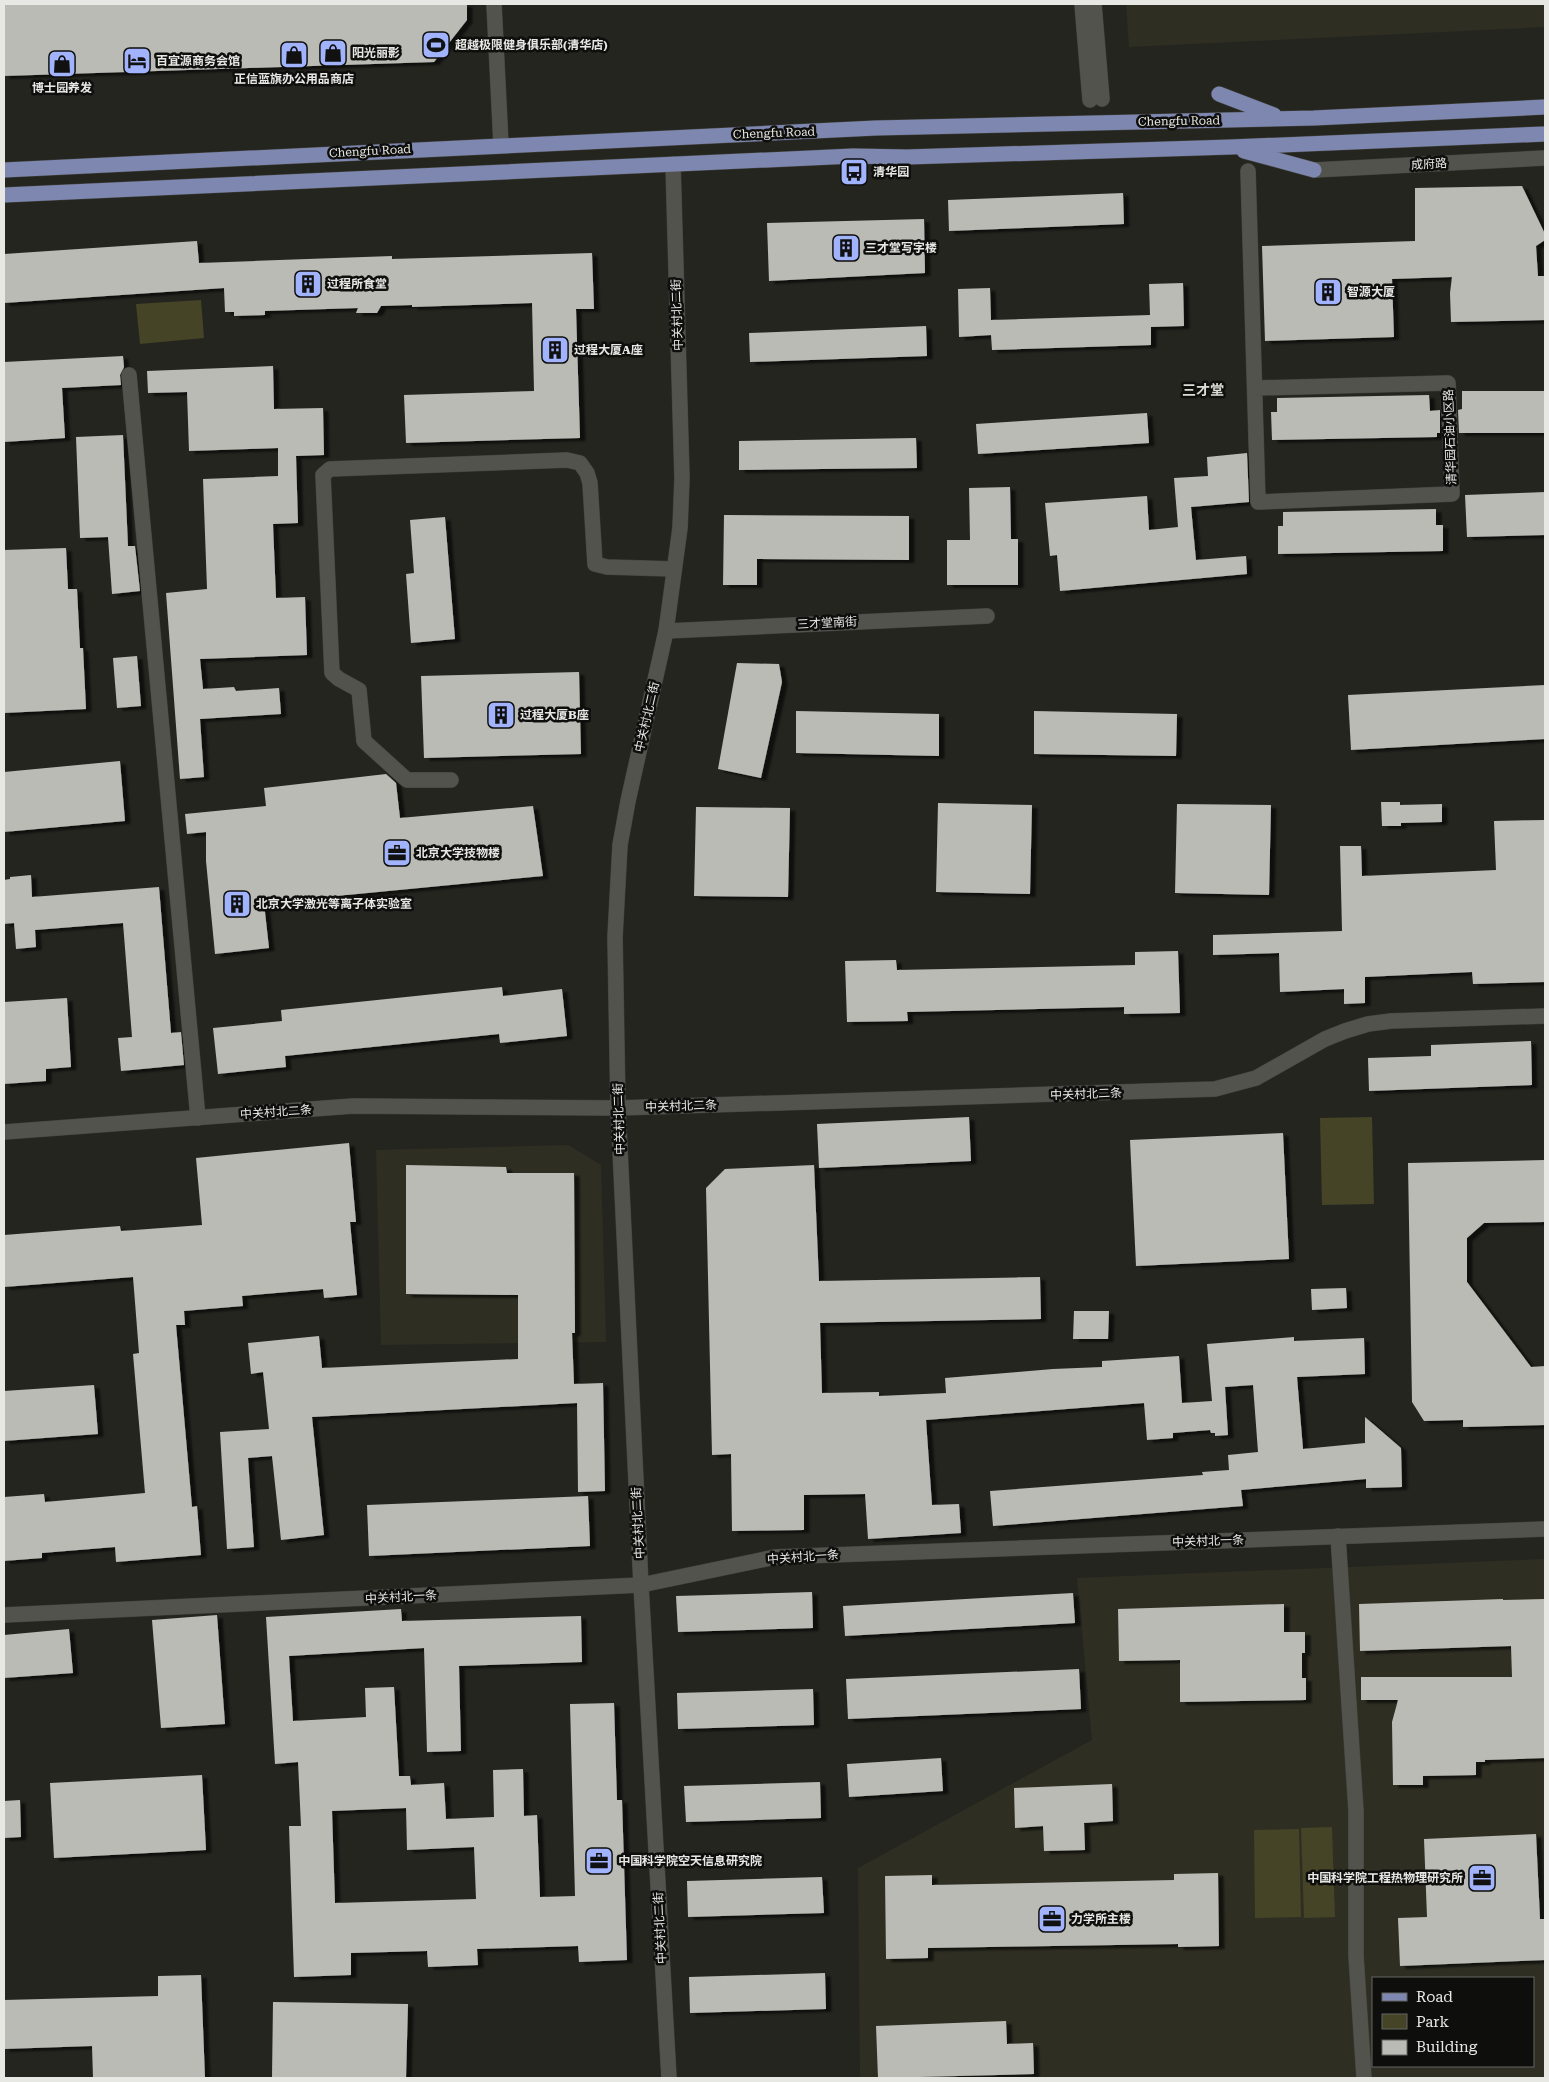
<svg xmlns="http://www.w3.org/2000/svg" width="1549" height="2082" viewBox="0 0 1549 2082" font-family="'Roboto Serif','Noto Sans SC',serif">
<style>
.built{fill:#2e2e23;fill-rule:evenodd}
.green{fill:#454427}
.building{fill:#bbbbb5;fill-rule:evenodd;filter:url(#shadow)}
.lines{fill:none;stroke-linecap:round;stroke-linejoin:round}
.minor-casing{stroke:#42423e;stroke-width:16}
.major-casing{stroke:#42423e;stroke-width:16}
.minor{stroke:#53534e;stroke-width:15}
.major{stroke:#7d87af;stroke-width:15}
.labels{text-anchor:middle;dominant-baseline:central;stroke-width:5;stroke-linejoin:round;paint-order:stroke}
.poi-label{font-size:12px;font-weight:bold;fill:#e7e7e4;stroke:#0e0e0c;text-anchor:start}
.street-label{font-size:12px;fill:#e7e7e4;stroke:#0e0e0c}
.neighbourhood-label{font-size:14px;font-weight:bold;fill:#dbdbd4;stroke:#0e0e0c}
</style>
<defs>
<filter id="shadow"><feDropShadow dx="5.5" dy="3" stdDeviation="1" flood-color="#0009"/></filter>
</defs>
<rect width="100%" height="100%" fill="#252520"/>
<g class="built">
<path d="M1126 4H1545V27L1129 47Z"/>
<path d="M568 1145 601 1165 606 1342 381 1345 376 1150Z"/>
<path d="M1545 1559V2078H860L858 1868 1092 1740 1077 1578ZM1373 1978H1533V2066H1373Z"/>
</g>
<g class="green">
<path d="M201 300 204 338 140 344 136 304Z"/>
<path d="M1372 1117 1374 1204 1322 1205 1320 1118Z"/>
<path d="M1332 1827 1335 1917 1304 1918 1301 1828Z"/>
<path d="M1299 1829 1301 1917 1255 1918 1254 1830Z"/>
</g>
<g class="building">
<path d="M4 4H467V20L434 62 4 76Z"/>
<path d="M1522 186 1545 234V240L1536 246 1538 276H1545V320L1451 322 1450 293 1452 277 1392 279 1394 337 1265 341 1262 246 1415 241V188Z"/>
<path d="M1123 193 1124 224 949 231 948 200Z"/>
<path d="M924 219 925 273 769 281 767 223Z"/>
<path d="M197 241 199 263 392 256V259L592 253 594 309H576L580 438 406 443 404 395 534 391 532 303 412 307V305L381 306 377 313H356L358 308 265 311V315L234 316V312H225L224 288 4 303V254Z"/>
<path d="M1183 283 1184 326 1151 327V345L992 350 991 335 959 337 958 289 990 288 991 320 1150 315 1149 284Z"/>
<path d="M926 326 927 356 750 362 749 333Z"/>
<path d="M123 356 124 367 120 375 121 385 62 388 65 438 4 442V362Z"/>
<path d="M273 366 274 409 323 408 324 455 296 456 298 523 273 524 276 598 305 597 307 655 200 659 203 689 234 687 236 691 279 688 281 714 200 719 204 777 180 779 166 593 207 589 203 479 278 476V448L189 451 187 392 148 393 147 371Z"/>
<path d="M1462 391H1545V433H1459L1458 410 1462 409Z"/>
<path d="M1429 395 1430 411 1440 410V433H1437V437L1272 440 1271 412H1277V398Z"/>
<path d="M1147 413 1149 443 978 454 976 424Z"/>
<path d="M123 435 128 546H135L140 591 112 594 108 537 80 538 76 437Z"/>
<path d="M916 438 917 468 739 470V441Z"/>
<path d="M1247 453 1249 502 1191 507 1196 560 1246 556 1247 574 1060 591 1057 555 1050 556 1045 503 1147 496 1149 530 1178 527 1174 478 1208 476 1207 457Z"/>
<path d="M1010 487 1011 539H1018V585H947V540H970L969 488Z"/>
<path d="M1545 492V535L1467 537 1465 495Z"/>
<path d="M1436 509V525H1443V551L1278 554V526H1283V512Z"/>
<path d="M724 515 909 516V560L757 559V585H723Z"/>
<path d="M445 517 455 639 411 643 406 574 414 573 410 520Z"/>
<path d="M66 548 68 589H77L80 648H83L86 709 4 713V550Z"/>
<path d="M137 656 141 706 117 708 113 658Z"/>
<path d="M737 663 779 664 782 682 761 778 718 769Z"/>
<path d="M579 672 581 754 424 758 421 676Z"/>
<path d="M1545 685V739L1351 750 1348 695Z"/>
<path d="M796 711 939 714V756L796 753Z"/>
<path d="M1034 711 1177 714 1176 756 1034 754Z"/>
<path d="M120 761 125 821 4 832V772Z"/>
<path d="M386 774 396 783 400 818 533 806 543 876 264 903 269 948 215 954 206 861V832L187 834 185 814 266 806 264 788Z"/>
<path d="M1381 802H1400V805L1442 804V822L1401 823V826H1382Z"/>
<path d="M938 803 1032 805 1030 894 936 892Z"/>
<path d="M1177 804 1271 805 1269 895 1175 893Z"/>
<path d="M696 807 790 808 788 897 694 896Z"/>
<path d="M1545 820V982L1473 984 1472 972 1365 977V1003L1344 1004V989L1280 992 1279 953 1213 955V935L1342 931 1340 846H1361L1362 876 1496 870 1494 821Z"/>
<path d="M31 875 32 897 159 887 171 1033 181 1032 184 1065 121 1071 118 1038 132 1037 123 923 35 930 36 947 16 949 14 923 4 924V880L10 879V877Z"/>
<path d="M1178 951 1180 1013 1124 1014V1007L907 1012 908 1021 847 1022 845 961 896 960 897 970 1135 965V952Z"/>
<path d="M502 987 503 996 562 989 567 1036 500 1043 499 1034 285 1056 286 1067 218 1074 213 1028 282 1021 281 1010Z"/>
<path d="M67 998 71 1067 46 1069V1081L4 1084V1002Z"/>
<path d="M1531 1041 1532 1085 1369 1091 1368 1058 1431 1056V1045Z"/>
<path d="M969 1117 971 1161 819 1168 817 1124Z"/>
<path d="M1283 1133 1289 1259 1136 1266 1130 1140Z"/>
<path d="M349 1143 356 1222H350L357 1295 324 1298 323 1289 242 1296 243 1306 184 1311 185 1325H176L192 1507 197 1506 201 1555 116 1562 115 1547 42 1553V1558L4 1561V1497L44 1494 45 1502 145 1493 133 1354 139 1353 133 1277 4 1287V1235L120 1226 121 1231 202 1225 196 1158Z"/>
<path d="M1545 1160V1222L1484 1223 1467 1238V1282L1531 1367 1545 1366V1425L1463 1427V1420L1424 1421 1412 1402 1408 1163Z"/>
<path d="M406 1165 506 1167 507 1173H574L575 1333H572L574 1384 603 1383 605 1491 578 1492 577 1403 312 1417 324 1535 281 1540 272 1456 248 1458 254 1547 227 1549 220 1432 269 1429 263 1372 251 1374 248 1343 319 1336 322 1368 518 1359V1295L406 1294Z"/>
<path d="M814 1165 819 1281 1040 1277 1041 1319 820 1323 822 1393 879 1392V1396L946 1393 945 1378 1053 1369 1102 1367V1361L1179 1356 1182 1403 1212 1401 1207 1344 1294 1337V1341L1364 1338 1365 1374 1297 1377 1303 1449 1365 1443V1417L1401 1448 1402 1487 1366 1488V1479L1241 1490 1243 1506 993 1526 990 1491 1203 1475 1202 1472 1229 1470 1228 1455 1258 1452 1253 1385 1225 1387 1228 1435 1215 1436V1433H1211L1210 1430 1173 1433V1438L1147 1440 1144 1403 926 1420 932 1505 959 1504 961 1533 868 1539 865 1494 804 1495V1530L732 1531 731 1454 712 1455 706 1188 725 1169Z"/>
<path d="M1346 1288 1347 1308 1312 1310 1311 1289Z"/>
<path d="M1074 1311H1109L1108 1339H1073Z"/>
<path d="M94 1385 98 1434 4 1441V1391Z"/>
<path d="M588 1496 590 1546 369 1556 367 1505Z"/>
<path d="M812 1592 813 1628 678 1632 676 1596Z"/>
<path d="M1073 1593 1075 1623 845 1636 843 1606Z"/>
<path d="M1503 1599V1600L1545 1599V1758L1485 1760V1762H1476V1775L1423 1776V1785H1393L1392 1722 1398 1700H1361V1677H1512L1511 1646 1360 1651 1359 1604Z"/>
<path d="M1284 1604V1632H1305V1653H1302V1678H1306V1700L1180 1702V1660L1119 1661 1118 1609Z"/>
<path d="M401 1609 402 1621 581 1616 582 1662 459 1666 461 1751 427 1752 424 1648 289 1656 293 1721 366 1717 365 1688 394 1687 399 1776H410L411 1785 444 1783 446 1819 494 1817 493 1770 523 1769 524 1816 537 1815 540 1897 575 1896 570 1704 614 1703 617 1800H622L627 1960 579 1962 578 1946 477 1949 478 1965 428 1967 427 1951 351 1953V1975L294 1977 289 1826H301L298 1762 275 1764 266 1617ZM406 1808 407 1850 474 1847 476 1899 335 1903 332 1811Z"/>
<path d="M217 1615 225 1724 161 1728 152 1620Z"/>
<path d="M69 1629 73 1673 4 1678V1635Z"/>
<path d="M1079 1669 1081 1709 848 1719 846 1679Z"/>
<path d="M813 1689 814 1725 678 1729 677 1693Z"/>
<path d="M941 1758 943 1791 849 1797 847 1764Z"/>
<path d="M202 1775 206 1850 54 1858 50 1783Z"/>
<path d="M820 1782 821 1818 686 1822 684 1786Z"/>
<path d="M1112 1784 1113 1821 1084 1823 1085 1850 1044 1851 1043 1826 1015 1828 1014 1788Z"/>
<path d="M20 1800 21 1837 4 1838V1801Z"/>
<path d="M1536 1834 1540 1919H1545V1960L1400 1966 1398 1918 1427 1917 1424 1839Z"/>
<path d="M1218 1873 1219 1946 1178 1947V1944L928 1948V1958L886 1959 885 1876 932 1875V1885L1174 1880V1874Z"/>
<path d="M822 1877 824 1913 688 1917 687 1881Z"/>
<path d="M825 1973 826 2009 690 2013 689 1977Z"/>
<path d="M201 1975 205 2078H93L92 2046 4 2049V2000L158 1996V1976Z"/>
<path d="M273 2002 408 2004 406 2078H272Z"/>
<path d="M1006 2021 1007 2044 1033 2043 1034 2074 878 2078 876 2026Z"/>
</g>
<g class="lines">
<defs>
<g id="minor">
<path d="M494 4 501 145"/>
<path d="M1082 4 1090 100"/>
<path d="M1094 4 1102 99"/>
<path d="M1314 170 1545 158"/>
<path d="M1248 171 1258 502 1452 494 1448 383 1256 388"/>
<path d="M129 375 198 1118"/>
<path d="M666 631 987 616"/>
<path d="M451 780H407L364 741 359 690 339 679 332 673 323 475 330 469 567 460 580 463 587 473 590 483 595 564 607 567 674 569"/>
<path d="M4 1132 353 1106 618 1108 1215 1089 1256 1078 1325 1039 1345 1031 1368 1024 1391 1021 1545 1016"/>
<path d="M1338 1536 1356 1811V1956L1364 2078"/>
<path d="M4 1615 641 1585 775 1557 1545 1529"/>
<path d="M669 2078 641 1585 618 1108 615 937 620 845 628 801 666 631 680 528 682 478 673 164"/>
</g>
<g id="major">
<path d="M1219 94 1274 115"/>
<path d="M1244 151 1314 170"/>
<path d="M4 170 876 128 1314 118 1545 107"/>
<path d="M4 195 853 156 907 157 1231 147 1545 134"/>
</g>
</defs>
<use href="#minor" class="minor-casing"/>
<use href="#major" class="major-casing"/>
<use href="#minor" class="minor"/>
<use href="#major" class="major"/>
</g>
<defs>
<symbol id="stadium-square" viewBox="-11 -11 22 22"><rect x="-9" y="-9" width="18" height="18" rx="4" fill="#a1b3fd" stroke="#0e0e0c"/><path d="M0-5a6.5 5 0 1 0 0 10a6.5 5 0 1 0 0-10ZM-3.5-1.8h7v3.6h-7Z" fill="#111"/></symbol>
<symbol id="shop-square" viewBox="-11 -11 22 22"><rect x="-9" y="-9" width="18" height="18" rx="4" fill="#a1b3fd" stroke="#0e0e0c"/><path d="M-5-2.5h2.3a2.7 3.5 0 0 1 5.4 0H5L5.5 6h-11ZM-1.5-2.5h3a1.5 2.3 0 0 0-3 0Z" fill="#111"/></symbol>
<symbol id="hotel-square" viewBox="-11 -11 22 22"><rect x="-9" y="-9" width="18" height="18" rx="4" fill="#a1b3fd" stroke="#0e0e0c"/><path d="M-6-4.5h1.5V1H6V5H4.5V3h-9V5H-6ZM-4 0a1.8 1.8 0 1 1 3.6 0ZM.5 0V-2.5h3Q6-2.5 6 0Z" fill="#111"/></symbol>
<symbol id="bus-square" viewBox="-11 -11 22 22"><rect x="-9" y="-9" width="18" height="18" rx="4" fill="#a1b3fd" stroke="#0e0e0c"/><path d="M-5-6H5V4H4V6H2V4H-2V6H-4V4H-5ZM-3.5-4V0h7V-4ZM-3.5 1.2v1.5H-2V1.2ZM2 1.2v1.5H3.5V1.2Z" fill="#111"/></symbol>
<symbol id="building-square" viewBox="-11 -11 22 22"><rect x="-9" y="-9" width="18" height="18" rx="4" fill="#a1b3fd" stroke="#0e0e0c"/><path d="M-4-6H4V6H1V3H-1V6H-4ZM-2.5-4.3h1.7v1.8h-1.7ZM.8-4.3h1.7v1.8H.8ZM-2.5-1h1.7V.8h-1.7ZM.8-1h1.7V.8H.8Z" fill="#111"/></symbol>
<symbol id="office-square" viewBox="-11 -11 22 22"><rect x="-9" y="-9" width="18" height="18" rx="4" fill="#a1b3fd" stroke="#0e0e0c"/><path d="M-6-3h4V-5.5h4V-3h4V5H-6ZM-1-4.5V-3h2v-1.5ZM-6 0V1H6V0Z" fill="#111"/></symbol>
</defs>
<g fill-rule="evenodd">
<use href="#stadium-square" x="420" y="29" width="32" height="32"/>
<use href="#shop-square" x="317" y="37" width="32" height="32"/>
<use href="#shop-square" x="278" y="39" width="32" height="32"/>
<use href="#hotel-square" x="121" y="45" width="32" height="32"/>
<use href="#shop-square" x="46" y="48" width="32" height="32"/>
<use href="#bus-square" x="838" y="156" width="32" height="32"/>
<use href="#building-square" x="830" y="232" width="32" height="32"/>
<use href="#building-square" x="292" y="268" width="32" height="32"/>
<use href="#building-square" x="1312" y="276" width="32" height="32"/>
<use href="#building-square" x="539" y="334" width="32" height="32"/>
<use href="#building-square" x="485" y="699" width="32" height="32"/>
<use href="#office-square" x="381" y="837" width="32" height="32"/>
<use href="#building-square" x="221" y="888" width="32" height="32"/>
<use href="#office-square" x="583" y="1845" width="32" height="32"/>
<use href="#office-square" x="1466" y="1862" width="32" height="32"/>
<use href="#office-square" x="1036" y="1903" width="32" height="32"/>
</g>
<g class="labels">
<g class="poi-label">
<text x="455" y="45">超越极限健身俱乐部(清华店)</text>
<text x="352" y="53">阳光丽影</text>
<text x="156" y="61">百宜源商务会馆</text>
<text x="294" y="79" text-anchor="middle">正信蓝旗办公用品商店</text>
<text x="62" y="88" text-anchor="middle">博士园养发</text>
<text x="873" y="172">清华园</text>
<text x="865" y="248">三才堂写字楼</text>
<text x="327" y="284">过程所食堂</text>
<text x="1347" y="292">智源大厦</text>
<text x="574" y="350">过程大厦A座</text>
<text x="520" y="715">过程大厦B座</text>
<text x="416" y="853">北京大学技物楼</text>
<text x="256" y="904">北京大学激光等离子体实验室</text>
<text x="618" y="1861">中国科学院空天信息研究院</text>
<text x="1463" y="1878" text-anchor="end">中国科学院工程热物理研究所</text>
<text x="1071" y="1919">力学所主楼</text>
</g>
<g class="street-label">
<text transform="translate(1179 121) rotate(-1)">Chengfu Road</text>
<text transform="translate(774 133) rotate(-2)">Chengfu Road</text>
<text transform="translate(370 151) rotate(-3)">Chengfu Road</text>
<text transform="translate(1429 164) rotate(-3)">成府路</text>
<text transform="translate(677 315) rotate(-92)">中关村北二街</text>
<text transform="translate(1450 437) rotate(-92)">清华园石油小区路</text>
<text transform="translate(827 623) rotate(-3)">三才堂南街</text>
<text transform="translate(647 717) rotate(-77)">中关村北二街</text>
<text transform="translate(1086 1094) rotate(-2)">中关村北二条</text>
<text transform="translate(681 1106) rotate(-2)">中关村北二条</text>
<text transform="translate(276 1112) rotate(-4)">中关村北二条</text>
<text transform="translate(619 1119) rotate(-92)">中关村北二街</text>
<text transform="translate(638 1523) rotate(-93)">中关村北二街</text>
<text transform="translate(1208 1541) rotate(-2)">中关村北一条</text>
<text transform="translate(803 1557) rotate(-4)">中关村北一条</text>
<text transform="translate(401 1597) rotate(-3)">中关村北一条</text>
<text transform="translate(660 1928) rotate(-93)">中关村北二街</text>
</g>
<g class="neighbourhood-label">
<text x="1203" y="390">三才堂</text>
</g>
</g>
<rect width="1549" height="2082" fill="none" stroke="#e7e7e4" stroke-width="10"/>
<rect x="1372" y="1977" width="162" height="90" fill="#0e0e0c" stroke="#656562"/>
<rect x="1382" y="1993" width="25" height="8" fill="#7d87af" stroke="#656562"/>
<text x="1416" y="2002" font-size="15" fill="#e7e7e4">Road</text>
<rect x="1382" y="2014" width="25" height="15" fill="#454427" stroke="#656562"/>
<text x="1416" y="2027" font-size="15" fill="#e7e7e4">Park</text>
<rect x="1382" y="2040" width="25" height="15" fill="#bbbbb5" stroke="#656562"/>
<text x="1416" y="2052" font-size="15" fill="#e7e7e4">Building</text>
</svg>
